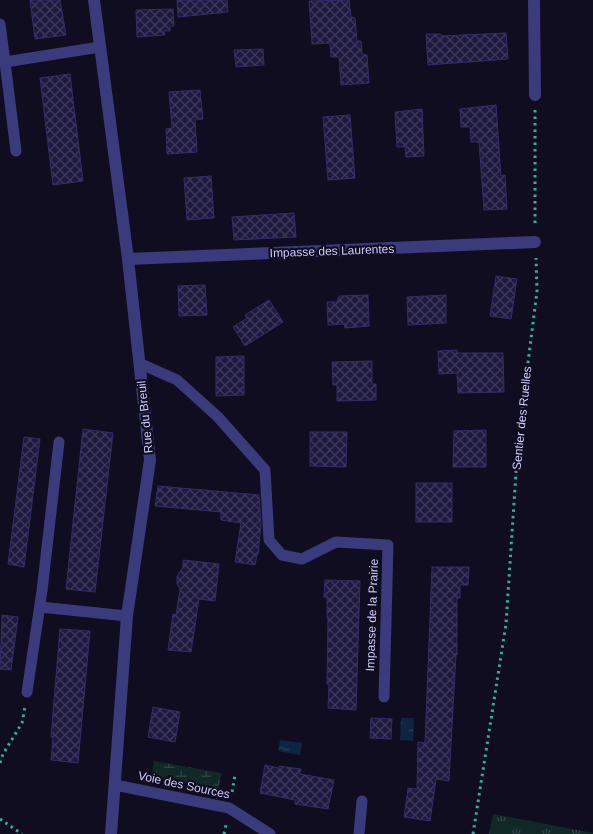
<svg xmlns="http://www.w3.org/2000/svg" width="593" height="834" viewBox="0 0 593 834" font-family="Arial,sans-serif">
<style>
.grass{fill:url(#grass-tufts)}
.wetland{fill:url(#wetland-marsh)}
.water{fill:url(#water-ripples)}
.building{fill:url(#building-cross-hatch);stroke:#342c6b}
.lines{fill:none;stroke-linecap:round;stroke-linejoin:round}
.path{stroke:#30ae9e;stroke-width:3;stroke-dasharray:2.5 4;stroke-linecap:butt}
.service{stroke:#393b7d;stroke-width:11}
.minor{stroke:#393b7d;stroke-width:12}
.labels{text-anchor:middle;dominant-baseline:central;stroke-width:4.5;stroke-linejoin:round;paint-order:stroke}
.street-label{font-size:12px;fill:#ceccfe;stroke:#0f0d1f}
</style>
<defs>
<pattern id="grass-tufts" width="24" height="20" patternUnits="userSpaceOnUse" patternTransform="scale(1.25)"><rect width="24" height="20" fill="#102926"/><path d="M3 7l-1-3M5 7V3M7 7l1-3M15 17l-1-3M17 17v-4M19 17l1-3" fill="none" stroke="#324747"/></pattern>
<pattern id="wetland-marsh" width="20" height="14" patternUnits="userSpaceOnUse" patternTransform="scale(1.25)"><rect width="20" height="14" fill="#102926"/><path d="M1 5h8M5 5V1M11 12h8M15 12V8" fill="none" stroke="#324747"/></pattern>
<pattern id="water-ripples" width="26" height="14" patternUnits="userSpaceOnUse" patternTransform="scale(1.25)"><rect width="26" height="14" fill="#0d2543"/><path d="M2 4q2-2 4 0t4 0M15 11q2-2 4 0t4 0" fill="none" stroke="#2f435f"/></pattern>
<pattern id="building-cross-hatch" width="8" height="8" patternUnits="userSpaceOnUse" patternTransform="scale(1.25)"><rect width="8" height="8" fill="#1e193f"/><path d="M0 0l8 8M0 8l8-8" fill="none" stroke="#3e395c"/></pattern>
</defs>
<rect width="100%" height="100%" fill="#0f0d1f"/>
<path class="grass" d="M493 814 593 833V834H489Z"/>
<path class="wetland" d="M154 761 222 773 218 789 151 777Z"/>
<g class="water">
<path d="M401 718H414L413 741 400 740Z"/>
<path d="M280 740 302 743 300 755 278 751Z"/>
</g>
<g class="building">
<path d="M30 0H60L66 35 35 39Z"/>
<path d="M177 0H227L228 12 178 17Z"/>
<path d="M349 0 351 17 355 18 357 41H361L362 54 367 55 369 83 341 85 339 57H331L330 43 312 44 309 1Z"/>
<path d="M173 9 174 26H170V31H164L165 35 137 37 136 10Z"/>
<path d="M506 33 508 59 428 65 426 34H440L441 36Z"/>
<path d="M263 49 264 65 236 67 234 50Z"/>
<path d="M70 74 83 181 53 185 40 78Z"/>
<path d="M200 90 203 119 195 120 197 152 167 154 166 129 172 128 169 92Z"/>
<path d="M496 105 501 176 505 175 507 209 484 210 479 142H471L470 127H461L460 109Z"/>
<path d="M422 109 424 156 406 157 405 147H397L395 112Z"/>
<path d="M350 115 355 178 328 180 323 117Z"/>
<path d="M211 176 214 218 187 220 184 178Z"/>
<path d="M294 213 296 237 234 240 232 217Z"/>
<path d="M496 276 517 279 511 319 490 316Z"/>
<path d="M205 285 207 315 179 316 178 286Z"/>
<path d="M368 295 369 326 345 328 344 324 328 325 327 302H337L339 296Z"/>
<path d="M446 295V323L408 325 407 297Z"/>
<path d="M269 300 283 322 245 346 233 327 247 318 245 315Z"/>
<path d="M457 350V353H503L504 392 458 393 457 373 439 374 438 351Z"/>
<path d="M244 356V395L216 396V357Z"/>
<path d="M372 361V384H376V400L337 401V385H333L332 362Z"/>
<path d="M83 429 113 433 95 592 66 589Z"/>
<path d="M486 430V467H453L454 431Z"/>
<path d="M310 432H347L346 467 310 466Z"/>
<path d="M24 437 40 439 24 567 8 564Z"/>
<rect x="416" y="483" width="36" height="39"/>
<path d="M158 486 259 495 261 525 258 555H257L255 565 235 562 241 523 221 520V512L155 506Z"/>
<path d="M183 560 219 564 215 601 199 599 191 652 168 650 173 614 176 615 180 589 177 584V576L183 567Z"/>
<path d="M432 567H469L468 585H460V598H457V655H456L449 781 436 779 430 821 404 817 408 788 417 789 418 742 425 743Z"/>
<path d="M325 580 360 581 356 710 328 708 329 684H327L328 618H327V597H324Z"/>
<path d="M2 615 18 617 11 670 0 669Z"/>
<path d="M60 629 90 631 78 763 51 760 53 738 51 737Z"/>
<path d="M153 707 180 712 175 742 148 737Z"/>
<path d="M371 718 392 719 391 739 370 738Z"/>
<path d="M265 765 279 768V766L301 769 300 774 334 780 328 809 295 804V800L260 793Z"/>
</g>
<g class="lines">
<g class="path">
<path d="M535 110V226"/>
<path d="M0 763 3 754 22 723 25 707"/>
<path d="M232 792 235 775"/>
<path d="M0 819 22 834"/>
<path d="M224 834 226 825"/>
<path d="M473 834 506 624 518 442 537 291 536 258"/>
</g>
<g class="service">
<path d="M0 24 5 62 100 47"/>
<path d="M5 62 16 151"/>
<path d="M139 363 177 380 218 417 265 470 269 540 282 555 302 559 336 542 388 545 384 697"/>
<path d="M40 607 127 616"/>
<path d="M27 692 42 591 59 442"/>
<path d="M115 785 229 808 270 834"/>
<path d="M359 834 362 801"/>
</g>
<g class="minor">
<path d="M94 0 128 259 150 460 127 616 111 834"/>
<path d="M534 0 535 95"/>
<path d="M128 259 535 242"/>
</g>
</g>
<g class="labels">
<g class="street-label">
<text transform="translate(332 251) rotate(-2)">Impasse des Laurentes</text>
<text transform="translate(145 417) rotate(-96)">Rue du Breuil</text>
<text transform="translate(522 418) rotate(-84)">Sentier des Ruelles</text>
<text transform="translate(372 615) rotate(-88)">Impasse de la Prairie</text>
<text transform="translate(184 785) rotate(12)">Voie des Sources</text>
</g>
</g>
</svg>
